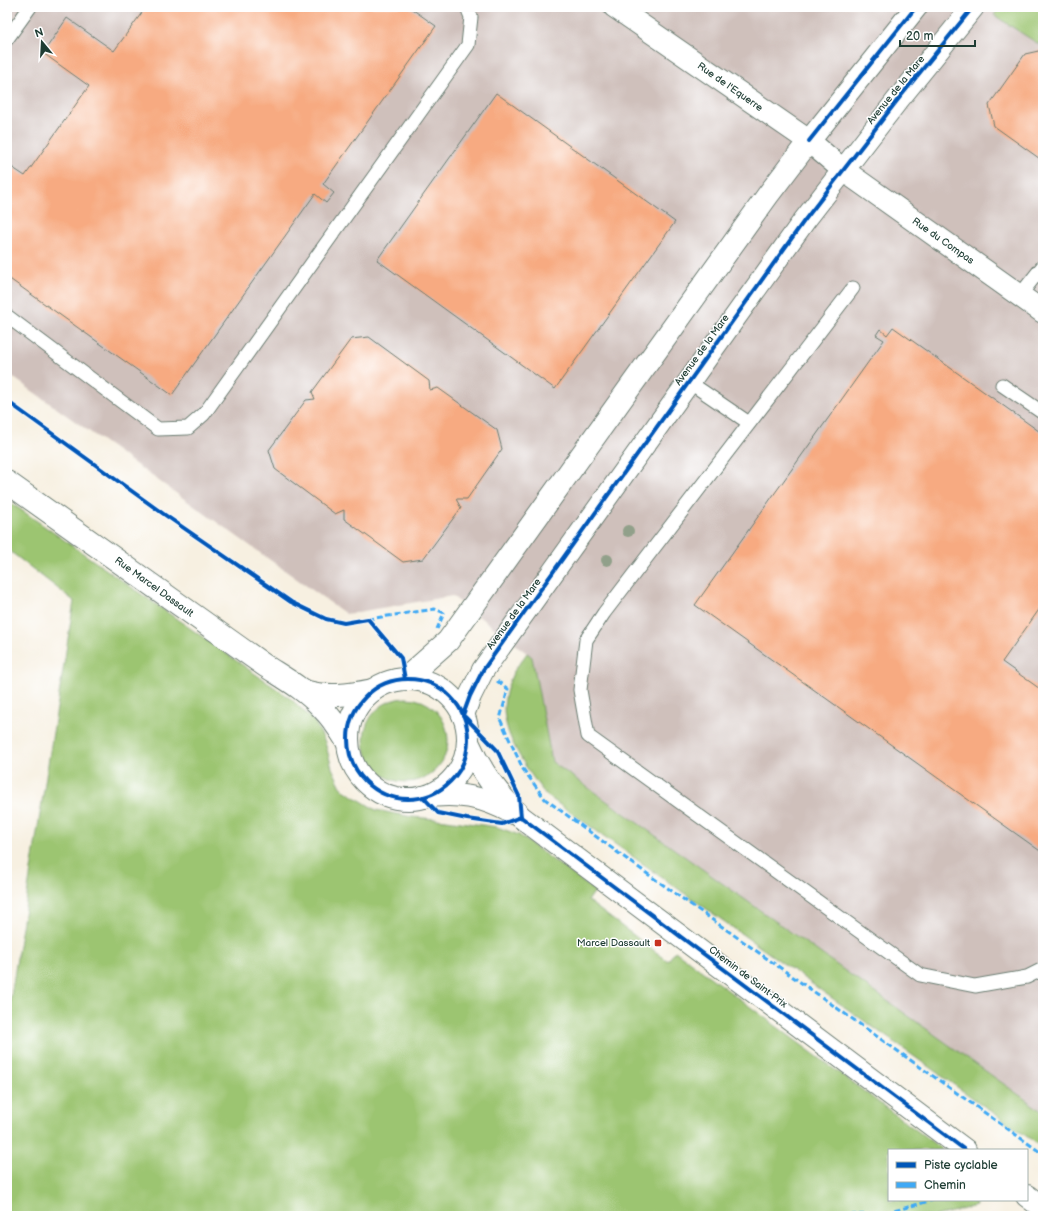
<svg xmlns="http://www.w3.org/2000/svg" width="1050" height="1223" viewBox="0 0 1050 1223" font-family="'Balsamiq Sans',sans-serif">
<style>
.industrial{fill:#cfc0bb}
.green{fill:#9cc571;stroke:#5e8152}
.building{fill:#f7aa81}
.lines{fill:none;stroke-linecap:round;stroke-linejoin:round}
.service-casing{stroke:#6b7c71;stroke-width:15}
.minor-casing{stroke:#6b7c71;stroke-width:24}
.tertiary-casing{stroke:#6b7c71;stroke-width:24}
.service{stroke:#fff;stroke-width:13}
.minor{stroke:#fff;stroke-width:22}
.tertiary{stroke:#fff;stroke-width:22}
.quiet{stroke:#3fa9f5;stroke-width:3;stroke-dasharray:6 3;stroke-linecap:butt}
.cycleway-casing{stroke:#fff;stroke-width:6}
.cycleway{stroke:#0057b8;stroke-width:4}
.tree{fill:#91a08a}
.poi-dot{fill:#c8321e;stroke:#fff;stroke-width:1.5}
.labels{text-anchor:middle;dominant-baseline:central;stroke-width:3;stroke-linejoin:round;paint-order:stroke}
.street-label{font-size:10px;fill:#1f3d34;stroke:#fff}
.poi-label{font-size:10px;fill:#1f3d34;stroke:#fff;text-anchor:end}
</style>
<rect width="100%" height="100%" fill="#fff"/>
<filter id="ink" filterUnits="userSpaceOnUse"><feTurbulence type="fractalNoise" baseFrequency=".025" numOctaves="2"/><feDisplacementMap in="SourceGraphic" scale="8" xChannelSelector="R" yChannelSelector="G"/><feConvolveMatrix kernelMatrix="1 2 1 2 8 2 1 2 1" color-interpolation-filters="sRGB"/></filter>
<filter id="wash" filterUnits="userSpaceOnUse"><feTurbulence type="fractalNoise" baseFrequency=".012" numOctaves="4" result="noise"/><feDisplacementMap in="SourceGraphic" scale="16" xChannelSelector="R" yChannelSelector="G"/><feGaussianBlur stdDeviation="0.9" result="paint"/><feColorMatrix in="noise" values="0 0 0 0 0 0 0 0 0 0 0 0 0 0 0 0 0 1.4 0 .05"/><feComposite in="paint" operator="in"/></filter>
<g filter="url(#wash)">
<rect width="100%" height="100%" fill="#f7f0e1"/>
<path class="industrial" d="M7 7H1043V1112L552 762 532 657 452 596 346 614 7 373Z"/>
<g class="green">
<path d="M1000 7H1043V47L994 15Z"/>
<path d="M7 500 291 699 315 722 325 742 332 768 342 789 376 810 412 817 446 820 497 827 519 835 595 891 588 901 668 961 675 951 943 1150H889V1200H974L976 1206 936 1216H7V1021L74 601 7 549Z"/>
<path d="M527 653 532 657 552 762 1043 1112V1148L546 795C531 776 508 742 505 718 502 703 507 686 513 673 517 666 523 659 527 653Z"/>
<circle cx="406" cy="740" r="42"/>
</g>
<g id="blocks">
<g class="building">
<path d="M146 7H409L436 26 323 184 334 193 326 203 315 194 172 395 7 277V164L25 176 89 86 43 53 67 18 114 51Z"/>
<path d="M1043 50V161L994 126 989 105 1025 54Z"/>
<path d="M496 93 675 222 555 389 377 260Z"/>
<path d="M893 327 1043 434V604L1002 662 1043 691V853L695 605 884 340 876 335 880 329 887 335Z"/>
<path d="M369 337 429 381 430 390 438 388 497 430 502 449 467 499H456L461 508 423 559 403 562 344 519V510L335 514 275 469 269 450 306 400 315 399 312 392 351 339Z"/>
</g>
</g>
</g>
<g filter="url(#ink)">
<use href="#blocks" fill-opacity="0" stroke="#6b7c71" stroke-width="1"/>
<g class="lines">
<defs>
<g id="service">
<path d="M7 39 30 7"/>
<path d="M853 288 604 613 586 640 580 690 588 736 920 975 975 986 1027 977 1043 969"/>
<path d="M1020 295 1043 266"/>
<path d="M7 316 158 429 188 428 204 414 468 45 471 17 467 7"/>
<path d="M689 382 749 423"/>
<path d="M1002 385 1043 413"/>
</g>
<g id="minor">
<path d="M615 7 809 141 843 170 1043 312"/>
<path d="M468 742C481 772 498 794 521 817L965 1150"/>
<path d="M423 797C457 792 482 796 513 813"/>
<path d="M1027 1196 1043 1208"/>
</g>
<g id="tertiary">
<path d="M7 482 264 665C284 678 306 690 322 708 333 719 340 730 348 743"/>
<path d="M405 679 448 641 768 195 809 141 916 7"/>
<circle cx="408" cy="739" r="60"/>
<path d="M304 691C327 698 349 695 373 690"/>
<path d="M463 715 470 696 483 670 804 221 896 102 973 7"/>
</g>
</defs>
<use href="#service" class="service-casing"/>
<use href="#minor" class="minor-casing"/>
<use href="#tertiary" class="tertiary-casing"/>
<use href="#service" class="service"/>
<use href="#minor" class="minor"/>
<use href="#tertiary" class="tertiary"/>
<g class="quiet">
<path d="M368 619 435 609 444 613 437 629"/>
<path d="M497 681 508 689 500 719 523 769 545 799 628 860 1043 1154"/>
<path d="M814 1216 883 1214 933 1200"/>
</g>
<defs>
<g id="cycleway">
<path d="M809 141 916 7"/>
<path d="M7 401 165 515 291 602 326 619 344 623 368 619 401 658 405 679"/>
<circle cx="408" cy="739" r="60"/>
<path d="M463 715 470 696 483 670 804 221 896 102 973 7"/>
<path d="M465 717 497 750 519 796 521 817"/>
<path d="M423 797 438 813 467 819 502 824 521 817"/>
<path d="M521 817 965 1150"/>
</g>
</defs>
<use href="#cycleway" class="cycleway-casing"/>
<use href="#cycleway" class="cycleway"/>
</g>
<g class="tree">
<circle cx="628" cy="531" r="6"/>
<circle cx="607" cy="560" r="6"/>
</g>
</g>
<rect class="poi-dot" x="654" y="939" width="8" height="8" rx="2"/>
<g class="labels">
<g class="street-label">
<text transform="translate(730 87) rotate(35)">Rue de l'Equerre</text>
<text transform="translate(896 90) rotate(-51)">Avenue de la Mare</text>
<text transform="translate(943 241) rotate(35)">Rue du Compas</text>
<text transform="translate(702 350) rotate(-54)">Avenue de la Mare</text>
<text transform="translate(154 587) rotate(36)">Rue Marcel Dassault</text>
<text transform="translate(514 614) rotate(-54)">Avenue de la Mare</text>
<text transform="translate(748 977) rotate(37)">Chemin de Saint-Prix</text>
</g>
<g class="poi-label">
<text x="650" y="943">Marcel Dassault</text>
</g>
</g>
<rect width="1050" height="1223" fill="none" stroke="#fff" stroke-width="24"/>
<rect x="888" y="1149" width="140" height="52" fill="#ffffff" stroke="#a5b1ae"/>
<rect x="896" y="1162" width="20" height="6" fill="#0057b8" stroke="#a5b1ae"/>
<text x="924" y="1169" font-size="12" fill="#1f3d34">Piste cyclable</text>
<rect x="896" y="1182" width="20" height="6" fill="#3fa9f5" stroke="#a5b1ae"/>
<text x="924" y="1189" font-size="12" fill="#1f3d34">Chemin</text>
<g transform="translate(42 42) rotate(342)" stroke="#ffffff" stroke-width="3" paint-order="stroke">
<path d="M0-3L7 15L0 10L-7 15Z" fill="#1f3d34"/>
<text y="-6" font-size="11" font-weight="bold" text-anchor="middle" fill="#1f3d34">N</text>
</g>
<path d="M900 40v6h75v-6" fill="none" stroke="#1f3d34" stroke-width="2"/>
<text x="906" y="40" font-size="12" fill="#1f3d34" stroke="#ffffff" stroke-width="3" paint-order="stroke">20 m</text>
</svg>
